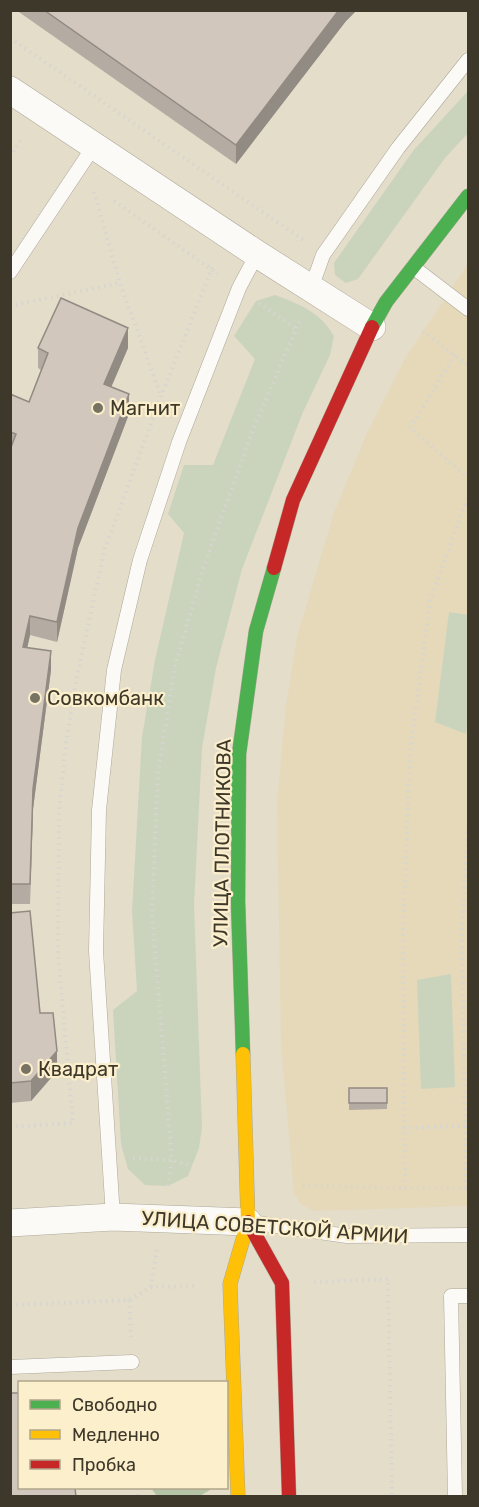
<svg xmlns="http://www.w3.org/2000/svg" width="479" height="1507" viewBox="0 0 479 1507" font-family="Rubik,sans-serif">
<style>
.built{fill:#e5d9ba}
.green{fill:#cad4bd}
.forest{fill:#b5c3a7}
.lines{fill:none;stroke-linecap:round;stroke-linejoin:round}
.lane-casing{stroke:#ada898;stroke-width:15}
.street-casing{stroke:#ada898;stroke-width:28}
.fast-casing{stroke:#ada898;stroke-width:15}
.slow-casing{stroke:#ada898;stroke-width:15}
.jam-casing{stroke:#ada898;stroke-width:15}
.path{stroke:#d7d5cf;stroke-width:4;stroke-dasharray:1.5 4.5;stroke-linecap:butt}
.lane{stroke:#fbfaf7;stroke-width:14}
.street{stroke:#fbfaf7;stroke-width:27}
.fast{stroke:#4caf50;stroke-width:14}
.slow{stroke:#ffc107;stroke-width:14}
.jam{stroke:#c62828;stroke-width:14}
.wall{fill:#b4aba2}
.shaded-wall{fill:#928b84}
.building{fill:#d1c7bc;stroke:#928b84;stroke-width:1.5}
.poi-dot{fill:#777262;stroke:#fcefcc;stroke-width:2}
.labels{text-anchor:middle;dominant-baseline:central;stroke-width:4.5;stroke-linejoin:round;paint-order:stroke}
.poi-label{font-size:20px;fill:#3d382a;stroke:#fcefcc;text-anchor:start}
.street-label{font-size:20px;fill:#3d382a;stroke:#fcefcc}
</style>
<rect width="100%" height="100%" fill="#e4ddca"/>
<path class="built" d="M468 264V1206L314 1211 302 1205 294 1194 281 1043 277 804 286 706 297 637 334 513 367 433 406 357Z"/>
<g class="green">
<path d="M468 91V133L445 158 358 279 346 283 335 275 334 263 413 151Z"/>
<path d="M275 295C301 305 319 311 334 336L330 355 303 412 242 569 216 668 202 748 194 905 202 1128 199 1148 188 1176 168 1186 145 1185 128 1169 121 1144 113 1010 137 991 132 911 142 737 155 660 184 533 168 514 184 465H213L255 359 234 336 256 301Z"/>
<path d="M449 612 468 615V719L466 734 435 722Z"/>
<path d="M451 974 455 1087 421 1089 417 980Z"/>
</g>
<path class="forest" d="M151 1488H213L200 1496H157Z"/>
<g class="lines">
<defs>
<g id="lane">
<path d="M413 267 468 309"/>
<path d="M10 272 94 146"/>
<path d="M311 289 323 255 398 148 468 60"/>
<path d="M113 1217 96 951 99 810 114 670 140 560 179 442 239 288 257 254"/>
<path d="M250 1222 347 1236 468 1235"/>
<path d="M10 1367 132 1362"/>
<path d="M455 1496 451 1296H468"/>
</g>
<g id="street">
<path d="M10 90 257 254 372 327"/>
<path d="M10 1223 113 1217 248 1222"/>
</g>
<g id="fast">
<path d="M372 327 386 302 468 196"/>
<path d="M243 1054 238 901 239 754 256 631 274 568"/>
</g>
<path id="slow" d="M238 1496 230 1284 248 1222 243 1054"/>
<g id="jam">
<path d="M274 568 293 500 372 327"/>
<path d="M248 1222 282 1283 289 1496"/>
</g>
</defs>
<use href="#lane" class="lane-casing"/>
<use href="#street" class="street-casing"/>
<use href="#fast" class="fast-casing"/>
<use href="#slow" class="slow-casing"/>
<use href="#jam" class="jam-casing"/>
<g class="path">
<path d="M10 38 303 240"/>
<path d="M10 157 23 137"/>
<path d="M94 192 120 283 161 396"/>
<path d="M114 201 218 274"/>
<path d="M259 303 296 329"/>
<path d="M10 306 120 283"/>
<path d="M423 331 468 366"/>
<path d="M455 355 410 428 468 478"/>
<path d="M10 1127 73 1123 58 953 59 812 66 743 77 676 105 548 161 397 214 263"/>
<path d="M404 1128 468 1126"/>
<path d="M133 1158 172 1160 191 1166"/>
<path d="M168 1186 172 1160 152 912 158 773 175 666 205 563 254 427 301 318"/>
<path d="M303 1186 468 1189"/>
<path d="M405 1188 403 933 410 752 430 601 468 496"/>
<path d="M466 1188 462 928 468 826"/>
<path d="M314 1282 388 1279 392 1496"/>
<path d="M151 1287 157 1249"/>
<path d="M129 1300 131 1337"/>
<path d="M10 1305 129 1300 151 1287 195 1286"/>
<path d="M138 1488V1496"/>
</g>
<use href="#lane" class="lane"/>
<use href="#street" class="street"/>
<use href="#fast" class="fast"/>
<use href="#slow" class="slow"/>
<use href="#jam" class="jam"/>
</g>
<g class="wall">
<path d="M16 10H357L346 21 236 164Z"/>
<path d="M38 348H128L111 387 129 414 78 548 57 642 30 635 27 648 51 670 33 809 30 904H10V394L29 402 41 370 38 368Z"/>
<path d="M10 913 57 1071 31 1101 10 1103Z"/>
<path d="M349 1088H387V1109L349 1110Z"/>
</g>
<g class="shaded-wall">
<path d="M339 10H357L346 21 236 164V145Z"/>
<path d="M128 328V348L104 404V384Z"/>
<path d="M129 394V414L78 548 57 642V622L78 528Z"/>
<path d="M30 616V635L23 667V647Z"/>
<path d="M51 651V670L33 809 30 904 33 789Z"/>
<path d="M57 1051V1071L31 1101V1081Z"/>
</g>
<g class="building">
<path d="M44 10H339L236 145Z"/>
<path d="M61 298 128 328 104 384 129 394 78 528 57 622 30 616 23 647 51 651 33 789 30 884H10V450L16 434 10 432V394L29 402 48 353 38 348Z"/>
<path d="M30 911 40 1013H53L57 1051 31 1081 10 1083V913Z"/>
<rect x="349" y="1088" width="38" height="15"/>
<path d="M10 1393H19L20 1488H75L76 1497H10Z"/>
</g>
<g class="poi-dot">
<circle cx="98" cy="408" r="6"/>
<circle cx="35" cy="698" r="6"/>
<circle cx="26" cy="1069" r="6"/>
</g>
<g class="labels">
<g class="poi-label">
<text x="110" y="408">Магнит</text>
<text x="47" y="698">Совкомбанк</text>
<text x="38" y="1069">Квадрат</text>
</g>
<g class="street-label">
<text transform="translate(222 843) rotate(-89)">УЛИЦА ПЛОТНИКОВА</text>
<text transform="translate(275 1227) rotate(4)">УЛИЦА СОВЕТСКОЙ АРМИИ</text>
</g>
</g>
<rect width="479" height="1507" fill="none" stroke="#3d382a" stroke-width="24"/>
<rect x="18" y="1381" width="210" height="108" fill="#fcefcc" stroke="#b0a68b" stroke-width="1.5"/>
<rect x="30" y="1400" width="30" height="9" fill="#4caf50" stroke="#b0a68b" stroke-width="1.5"/>
<text x="72" y="1411" font-size="18" fill="#3d382a">Свободно</text>
<rect x="30" y="1430" width="30" height="9" fill="#ffc107" stroke="#b0a68b" stroke-width="1.5"/>
<text x="72" y="1441" font-size="18" fill="#3d382a">Медленно</text>
<rect x="30" y="1460" width="30" height="9" fill="#c62828" stroke="#b0a68b" stroke-width="1.5"/>
<text x="72" y="1471" font-size="18" fill="#3d382a">Пробка</text>
</svg>
